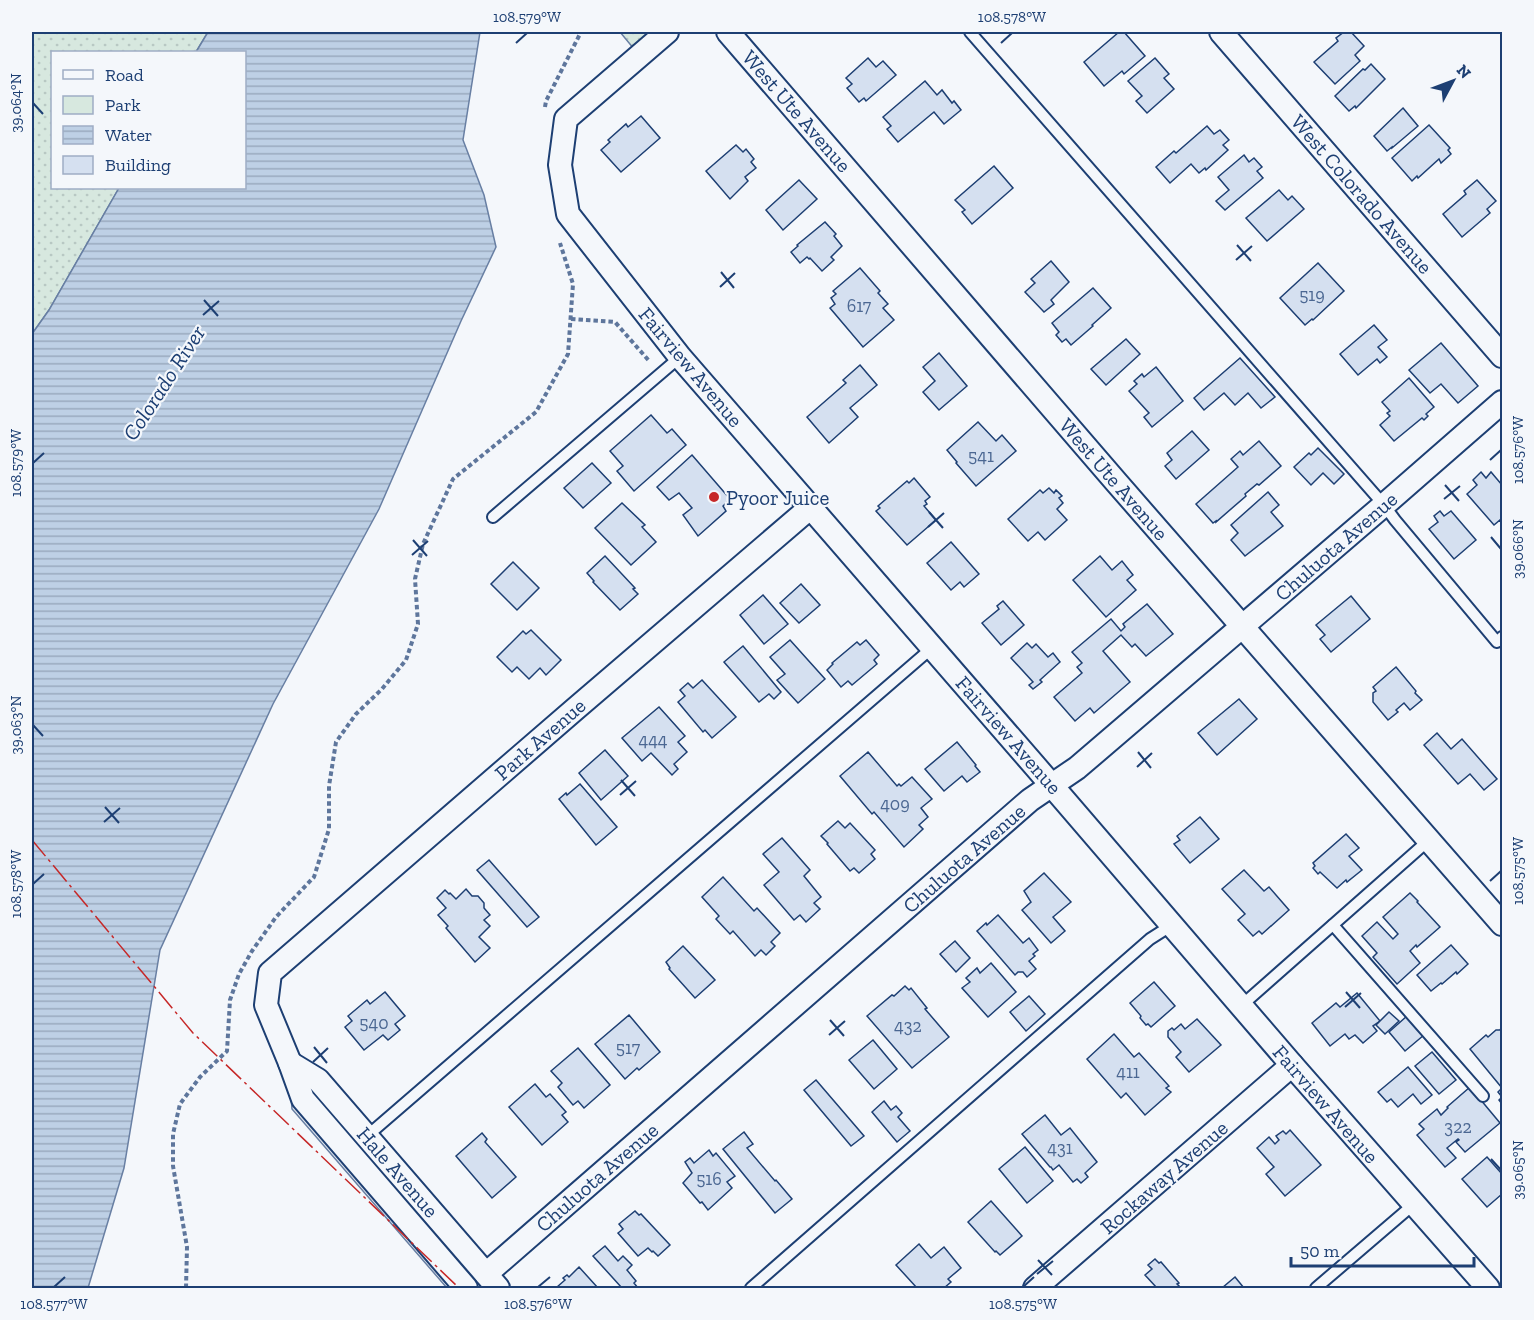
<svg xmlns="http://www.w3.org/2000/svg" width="1534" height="1320" viewBox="0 0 1534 1320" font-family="'Zilla Slab',serif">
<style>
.green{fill:url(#green-dots);stroke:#687fa3;stroke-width:1.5}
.parking{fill:#e3e8f0;stroke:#687fa3;stroke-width:1.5}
.water{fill:url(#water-rules);stroke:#687fa3;stroke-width:1.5}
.building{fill:#d5e0f0;stroke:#1d3f73;stroke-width:1.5}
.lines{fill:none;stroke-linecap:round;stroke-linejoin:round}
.lane-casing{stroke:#1d3f73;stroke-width:14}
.street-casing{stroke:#1d3f73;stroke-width:26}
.path{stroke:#5e769c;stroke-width:4;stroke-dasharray:4.5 3;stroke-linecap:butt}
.lane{stroke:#f4f7fb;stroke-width:10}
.street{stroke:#f4f7fb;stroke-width:22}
.power{stroke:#c62828;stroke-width:1.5;stroke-dasharray:21 4.5 3 4.5;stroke-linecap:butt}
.ticks{fill:none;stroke:#1d3f73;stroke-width:2}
.poi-dot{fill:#c62828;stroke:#f4f7fb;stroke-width:2}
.labels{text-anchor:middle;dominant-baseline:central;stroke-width:4.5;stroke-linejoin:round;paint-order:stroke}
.number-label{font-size:18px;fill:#4b6792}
.street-label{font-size:21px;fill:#1d3f73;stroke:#f4f7fb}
.poi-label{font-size:21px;fill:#1d3f73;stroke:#f4f7fb;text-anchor:start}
.water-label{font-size:22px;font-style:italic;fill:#1d3f73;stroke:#f4f7fb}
.neatline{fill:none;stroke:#1d3f73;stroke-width:2}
.ticks-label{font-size:15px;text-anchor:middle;fill:#1d3f73}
</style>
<defs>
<pattern id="green-dots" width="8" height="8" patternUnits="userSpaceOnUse" patternTransform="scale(1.5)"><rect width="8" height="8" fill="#d7e8df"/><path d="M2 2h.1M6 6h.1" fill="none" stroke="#b8c8c3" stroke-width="1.8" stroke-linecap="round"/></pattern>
<pattern id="water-rules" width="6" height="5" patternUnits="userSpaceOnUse" patternTransform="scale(1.5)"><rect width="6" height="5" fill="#bed0e5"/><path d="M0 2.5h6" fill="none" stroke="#9aaabe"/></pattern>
</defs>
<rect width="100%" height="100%" fill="#f4f7fb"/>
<g class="green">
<path d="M32 32H208L196 52H52V188H119L49 310 32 334Z"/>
<path d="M620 32H656L634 49Z"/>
</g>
<path class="parking" d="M291 1096 458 1288H447L292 1109Z"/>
<path class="water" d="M208 32H480L463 140 484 195 496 247 461 321 379 509 273 704 160 950 124 1168 88 1288H32V334L49 310 119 188H244V52H196Z"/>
<g class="building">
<path d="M1119 32H1124L1145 56 1124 74 1122 71 1104 86 1084 62Z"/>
<path d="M1344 32H1351L1364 46 1355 55 1360 61 1335 84 1314 62 1338 41 1336 38Z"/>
<path d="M868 58 876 67 883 61 896 75 866 101 864 98 859 102 847 88 852 84 846 78Z"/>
<path d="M1155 58 1169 74 1164 78 1174 89 1147 113 1136 101 1142 96 1128 81Z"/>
<path d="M1371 64 1385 79 1356 108 1355 106 1349 111 1335 96 1363 69 1365 70Z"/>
<path d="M925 81 937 95 942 90 952 103 954 101 961 110 944 124 934 112 898 142 887 129 891 126 883 117Z"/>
<path d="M1403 108 1418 126 1392 148V147L1387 151 1374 136Z"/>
<path d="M641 116 660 138 621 172 601 150 610 142 608 140 626 124 628 127Z"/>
<path d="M1429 125 1450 148 1448 150 1451 154 1441 163 1439 159 1418 178 1417 176 1412 181 1392 158Z"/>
<path d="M1207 126 1214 134 1220 130 1229 140 1223 145 1228 150 1206 170 1205 168 1199 173 1191 164 1170 183 1156 167 1174 151 1176 153Z"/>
<path d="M736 145 743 152 746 149 754 159 751 162 756 168 745 177 748 181 730 199 706 171Z"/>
<path d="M1244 155 1249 162 1254 158 1262 167 1257 171 1263 178 1225 210 1216 201 1229 190 1218 177Z"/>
<path d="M994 166 1013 188 972 224 962 212 965 210 955 200Z"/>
<path d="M799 180 817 199 783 230 766 210Z"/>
<path d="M1477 180 1496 201 1487 209 1490 213 1462 237 1443 214 1466 194 1464 191Z"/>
<path d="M1279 190 1288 200 1292 196 1304 209 1267 241 1246 218Z"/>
<path d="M825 222 836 234 834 236 842 246 831 257 834 260 822 271 810 258 809 259 807 257 800 263 791 252 798 246 797 245Z"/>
<path d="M1051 261 1069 282 1051 300 1054 304 1044 312 1025 292 1035 283 1031 279Z"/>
<path d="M1318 263 1344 291 1313 320 1312 319 1305 325 1280 298Z"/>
<path d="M860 268 880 291 878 293 888 304 883 308 894 320 863 347 830 308 835 304 831 298 836 294 833 291Z"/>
<path d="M1093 288 1111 308 1092 325 1093 326 1071 345 1066 339 1062 342 1056 335 1059 332 1052 323Z"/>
<path d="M1374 325 1387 340 1378 347 1387 357 1380 363 1377 359 1358 375 1340 354Z"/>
<path d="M1126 339 1140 354 1106 385 1091 369Z"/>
<path d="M1441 343 1478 386 1458 403 1441 384 1430 393 1409 370Z"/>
<path d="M939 353 967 386 939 410 923 392 935 381 923 367Z"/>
<path d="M1240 358 1275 397 1261 408 1248 393 1235 405 1224 393 1204 410 1194 398Z"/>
<path d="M860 365 877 385 850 408 858 417 829 443 807 417 846 383 843 380Z"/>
<path d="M1156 367 1183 401 1152 427 1144 417 1149 413 1129 391 1137 384 1134 381 1142 374 1144 377Z"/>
<path d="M1409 378 1434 407 1426 414 1428 416 1424 420 1422 418 1394 441 1380 425 1390 416 1387 413 1390 411 1382 402Z"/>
<path d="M651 415 667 433 672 429 686 445 634 491 617 471 623 466 610 451Z"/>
<path d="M978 422 996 441 1002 435 1016 451 976 486 956 463 957 462 947 450Z"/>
<path d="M1192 431 1209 450 1176 479 1165 466 1172 460 1167 453Z"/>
<path d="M1259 441 1281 466 1259 485 1257 484 1245 494 1246 496 1216 522V521L1213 523 1196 504 1238 467 1231 459 1240 451 1243 455Z"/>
<path d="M1318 448 1344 474 1334 484 1323 473 1311 485 1294 467 1309 453 1311 455Z"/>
<path d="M692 455 730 499 723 506 726 511 698 536 683 515 692 508 679 493 669 500 657 487Z"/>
<path d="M592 463 611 483 583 508 564 488Z"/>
<path d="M1481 472 1486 478 1491 472 1502 485V524L1500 520 1494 525 1467 494 1477 485 1473 480Z"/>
<path d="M914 478 930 497 925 501 927 504 924 506 936 520 907 545 876 511 880 508 878 506 907 481 909 483Z"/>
<path d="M1049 488 1054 493 1056 490 1062 496 1059 498 1063 503 1057 509 1067 520 1045 540 1038 532 1028 541 1008 519 1040 490 1043 493Z"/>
<path d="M1268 492 1279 505 1271 512 1283 526 1245 556 1231 540 1238 533 1231 525Z"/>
<path d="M622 503 645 525 642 527 656 542 631 565 595 528Z"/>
<path d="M1440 511 1444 516 1451 511 1476 540 1454 559 1429 529 1438 522 1434 516Z"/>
<path d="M951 542 979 574 964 587 960 582 951 590 927 563Z"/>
<path d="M605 556 635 588 633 589 638 594 620 610 593 582 594 581 587 573Z"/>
<path d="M1100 556 1112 570 1122 561 1133 575 1127 580 1136 590 1106 617 1073 580Z"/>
<path d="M513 562 539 588 517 610 491 584Z"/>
<path d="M801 584 820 605 799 623 780 603Z"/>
<path d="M763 595 788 624 764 644 740 615Z"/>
<path d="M1351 596 1370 619 1331 652 1320 639 1325 635 1316 625Z"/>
<path d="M1003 601 1024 625 1001 645 982 623 999 609 997 606Z"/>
<path d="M1147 604 1173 634 1146 656 1135 644 1132 647 1121 635 1103 651 1130 682 1094 713 1090 708 1075 721 1054 697 1082 673 1077 667 1082 663 1072 652 1111 619 1121 631 1125 627 1123 624Z"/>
<path d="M531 630 561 660 546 675 540 668 529 679 517 667 512 672 497 657 523 631 526 634Z"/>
<path d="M790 640 825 679 798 703 777 680 785 674 770 657Z"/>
<path d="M866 640 879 655 874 660 877 664 852 685 848 681 841 687 827 670 833 664 832 663 857 642 860 645Z"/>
<path d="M1027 643 1032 648 1036 644 1048 657 1053 653 1060 662 1040 680 1042 682 1033 689 1029 685 1033 682 1011 658Z"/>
<path d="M743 646 781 692 774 699 769 694 759 702 724 662Z"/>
<path d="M1396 667 1416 691 1415 693 1422 700 1410 710 1404 703 1396 710 1398 712 1388 720 1373 702V693L1376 691 1373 687Z"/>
<path d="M702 680 736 717 712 738 705 730 703 732 678 702 685 696 680 690 688 683 693 688Z"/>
<path d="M1239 699 1257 719 1217 755 1198 733Z"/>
<path d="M659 707 685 736 678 742 687 752 674 764 678 769 672 775 651 753 642 761 622 738Z"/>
<path d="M1437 733 1451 749 1462 739 1497 779 1484 790 1470 774 1458 784 1424 745Z"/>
<path d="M957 742 976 765 975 766 980 772 967 782 962 776 944 791 925 769Z"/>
<path d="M605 750 628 776 601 800 579 773Z"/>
<path d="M868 752 897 786 899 784 901 786 912 777 932 799 921 808 928 817 919 825 923 829 904 847 874 812 872 814 840 776Z"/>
<path d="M580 784 617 827 596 845 559 799 566 793 567 795Z"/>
<path d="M1200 817 1219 839 1190 863 1174 844 1180 840 1177 836Z"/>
<path d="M838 821 845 828 850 823 875 850 871 854 875 859 859 873 854 868 850 871 827 844 828 843 821 836Z"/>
<path d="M1346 834 1359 848 1349 856 1362 870 1347 882 1346 880 1337 888 1320 872 1318 874 1313 868 1315 866 1313 863Z"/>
<path d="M782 838 810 870 804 876 821 897 814 903 820 909 806 922 800 915 794 920 764 885 779 872 763 854Z"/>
<path d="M489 860 539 917 527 927 477 870Z"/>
<path d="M1244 870 1264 891 1269 887 1289 910 1262 934 1259 931 1253 936 1238 920 1245 914 1222 889Z"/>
<path d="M1044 873 1071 902 1053 917 1065 931 1051 943 1022 910 1031 902 1024 891Z"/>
<path d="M723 877 754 911 757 908 780 933 771 942 775 946 766 955 761 950 755 956 733 931 730 934 716 919 719 916 702 897Z"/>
<path d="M466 889 472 896H478L484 903V908L490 915 484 920 490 926 479 937 490 948 475 962 446 928 448 926 438 915 446 908 437 898 445 890 449 894 450 893 456 899Z"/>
<path d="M1410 893 1418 901 1417 902 1440 927 1417 947 1416 945 1410 951 1420 963 1397 984 1373 957 1377 953 1362 936 1377 922 1393 939 1398 934 1383 917Z"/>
<path d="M998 915 1023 943 1029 938 1038 950 1033 954 1035 956 1029 961 1036 969 1027 977 1023 972H1018L1015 975 977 931 986 923 987 925Z"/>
<path d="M955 941 970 958 956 972 940 954Z"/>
<path d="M1451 945 1468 964 1457 974 1456 972 1442 984 1441 983 1431 991 1417 975Z"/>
<path d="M683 946 715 980 695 998 669 969 670 968 666 962Z"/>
<path d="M991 963 1016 992 988 1017 962 988 970 982 966 978 977 968 980 973Z"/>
<path d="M1154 982 1175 1006 1151 1027 1148 1024 1146 1025 1140 1018 1141 1016 1130 1003Z"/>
<path d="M905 986 909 990 911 988 927 1008 925 1009 949 1037 912 1068 867 1016 892 995 894 996Z"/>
<path d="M385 992 405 1016 395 1024 400 1030 388 1040 383 1035 364 1050 345 1027 352 1021 348 1016 367 1000 370 1004Z"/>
<path d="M1357 993 1380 1021 1373 1026 1377 1031 1363 1043 1355 1035 1349 1039 1345 1034 1330 1046 1312 1023 1336 1003 1340 1007Z"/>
<path d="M1029 996 1045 1014 1026 1031 1010 1012Z"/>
<path d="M1389 1012 1399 1021 1385 1034 1376 1025Z"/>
<path d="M629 1015 660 1052 639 1070 637 1068 625 1079 595 1044Z"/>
<path d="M1407 1016 1424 1035 1405 1051 1389 1032Z"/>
<path d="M1197 1019 1221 1045 1189 1072 1176 1057 1181 1052 1168 1037V1031L1172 1028 1174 1030 1181 1024 1185 1029Z"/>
<path d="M1502 1027V1104L1499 1100 1502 1097 1498 1092 1502 1088 1470 1049 1486 1035 1488 1037 1496 1030H1500Z"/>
<path d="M1114 1034 1134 1057 1139 1053 1169 1086 1166 1088 1171 1092 1145 1115 1126 1093 1121 1098 1087 1059Z"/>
<path d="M873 1040 897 1069 874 1089 849 1060Z"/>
<path d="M578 1048 610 1085 584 1108 578 1101 573 1105 558 1087 562 1083 551 1071Z"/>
<path d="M1432 1052 1456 1080 1439 1094 1415 1066Z"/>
<path d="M1408 1067 1432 1095 1421 1104 1413 1094 1398 1107 1391 1099 1387 1102 1378 1092Z"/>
<path d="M816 1080 864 1136 851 1146 804 1090Z"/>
<path d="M535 1084 546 1097 550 1094 566 1112 562 1115 568 1122 542 1145 509 1107Z"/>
<path d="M1470 1087 1500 1123 1465 1152 1456 1142 1459 1140 1458 1139 1447 1148 1456 1158 1445 1167 1417 1135 1424 1129 1419 1124 1437 1109 1441 1115 1448 1108 1447 1107Z"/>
<path d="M884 1101 891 1110 896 1106 902 1113 898 1117 910 1131 897 1142 872 1112Z"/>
<path d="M1045 1115 1061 1135 1070 1128 1097 1162 1085 1173 1088 1177 1081 1183 1077 1179 1073 1182 1059 1165 1053 1170 1051 1167H1050L1022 1134Z"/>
<path d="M1290 1130 1321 1165 1285 1196 1266 1174 1274 1167 1257 1148 1269 1137 1275 1144 1279 1140 1276 1136 1283 1131 1286 1134Z"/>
<path d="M744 1132 753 1144 747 1148 775 1181 776 1180 792 1199 775 1213 723 1149Z"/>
<path d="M482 1133 487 1139 485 1142 516 1177 492 1198 456 1156Z"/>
<path d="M1025 1147 1053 1181 1027 1203 999 1169Z"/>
<path d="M709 1150 713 1156 716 1153 735 1176 727 1182 732 1188 708 1210 702 1202 700 1203 683 1183 692 1173 685 1162 690 1158 694 1163Z"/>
<path d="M1487 1157 1502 1174V1194L1487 1207 1462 1179Z"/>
<path d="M991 1201 1022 1236 1000 1255 996 1251 995 1252 968 1222Z"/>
<path d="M635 1211 639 1215 641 1214 670 1245 658 1256 653 1251 652 1252 648 1248 638 1256 618 1233 623 1229 619 1224Z"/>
<path d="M919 1244 931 1258 944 1247 961 1268 948 1279 951 1282 944 1288H917L896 1265Z"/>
<path d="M605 1246 618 1261 623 1256 632 1265 627 1270 636 1281 634 1283 638 1288H622L593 1256Z"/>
<path d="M1155 1259 1159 1263 1161 1262 1179 1283 1177 1284 1179 1286 1176 1288H1157L1145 1275 1152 1269 1148 1265Z"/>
<path d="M579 1267 598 1288H558L557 1287 565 1280 563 1278 567 1275 569 1277Z"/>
<path d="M1235 1277 1244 1288H1222Z"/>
</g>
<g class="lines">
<defs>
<g id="lane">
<path d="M970 32 1384 505 1395 520 1497 642 1502 637"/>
<path d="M493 517 680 357"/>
<path d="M1333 925 1483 1096"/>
<path d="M1241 1006 1429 840"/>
<path d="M367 1136 933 647"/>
<path d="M751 1288 1150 939 1172 925"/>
<path d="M1316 1288 1414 1204"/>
</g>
<g id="street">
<path d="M667 32 566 119 560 165 568 214 680 357 1035 766 1292 1065 1488 1288"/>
<path d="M728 32 1117 483 1502 924"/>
<path d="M1221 32 1502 356"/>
<path d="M290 1063 318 1080 498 1288"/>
<path d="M486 1274 1030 800 1077 768 1384 505 1502 402"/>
<path d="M466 1288 303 1099 290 1063 266 1005 270 973 574 710 811 507"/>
<path d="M1035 1288 1292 1065"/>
</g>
</defs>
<use href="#lane" class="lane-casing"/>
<use href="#street" class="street-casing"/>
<g class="path">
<path d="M545 107 546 101 581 32"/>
<path d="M571 319 615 322 650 362"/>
<path d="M186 1288 187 1247 173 1166V1134L180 1104 200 1077 227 1051 230 1000 239 974 252 951 276 917 314 877 329 829V786L336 742 356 714 382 689 406 660 418 624 415 579 423 544 453 479 536 412 568 354 573 284 560 243"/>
</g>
<use href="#lane" class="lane"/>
<use href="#street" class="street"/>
<path class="power" d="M32 840 193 1033 459 1288"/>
</g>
<path class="ticks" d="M516 43 527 33M1001 43 1012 33M33 103 43 114M1237 245 1251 261M1236 260 1252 246M721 272 734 288M720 287 735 273M204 300 218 316M203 315 219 301M1490 460 1501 450M33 463 44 453M1445 485 1459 501M1444 499 1460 486M929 512 943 528M928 527 944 513M1491 537 1501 549M413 540 427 556M412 555 428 541M33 725 43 736M1138 752 1151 768M1137 767 1152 753M621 780 635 796M620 795 636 781M105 807 119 823M104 822 120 808M1490 881 1501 871M33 884 44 874M1346 992 1360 1008M1345 1007 1361 993M830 1020 844 1036M829 1035 845 1021M314 1047 327 1063M313 1062 328 1048M1491 1159 1501 1170M1038 1260 1052 1275M1037 1274 1053 1261M54 1287 65 1277M538 1287 550 1277M1023 1287 1034 1277"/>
<circle class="poi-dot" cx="714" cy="497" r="6"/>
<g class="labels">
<g class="number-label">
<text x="1312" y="295">519</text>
<text x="859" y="306">617</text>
<text x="981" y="456">541</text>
<text x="653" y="740">444</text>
<text x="895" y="804">409</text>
<text x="374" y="1023">540</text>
<text x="908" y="1026">432</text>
<text x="628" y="1048">517</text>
<text x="1128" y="1072">411</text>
<text x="1458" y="1127">322</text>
<text x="1060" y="1148">431</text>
<text x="709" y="1179">516</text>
</g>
<g class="street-label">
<text transform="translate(797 111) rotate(49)">West Ute Avenue</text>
<text transform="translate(1362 194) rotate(49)">West Colorado Avenue</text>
<text transform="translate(691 367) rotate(50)">Fairview Avenue</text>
<text transform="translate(1114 479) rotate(49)">West Ute Avenue</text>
<text transform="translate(1336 546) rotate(-41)">Chuluota Avenue</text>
<text transform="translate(1009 735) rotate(49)">Fairview Avenue</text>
<text transform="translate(540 739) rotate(-41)">Park Avenue</text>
<text transform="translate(964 858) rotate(-41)">Chuluota Avenue</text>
<text transform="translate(1326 1104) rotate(49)">Fairview Avenue</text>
<text transform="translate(398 1172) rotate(49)">Hale Avenue</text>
<text transform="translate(597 1177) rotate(-41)">Chuluota Avenue</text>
<text transform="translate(1164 1177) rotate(-41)">Rockaway Avenue</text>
</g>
<g class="poi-label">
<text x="726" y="497">Pyoor Juice</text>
</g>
<g class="water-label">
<text transform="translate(164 383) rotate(-57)">Colorado River</text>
</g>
</g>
<rect width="1534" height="1320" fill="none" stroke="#f4f7fb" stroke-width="66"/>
<rect x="51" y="51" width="195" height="138" fill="#f4f7fb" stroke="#9eadc5" stroke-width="1.5"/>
<rect x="63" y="70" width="30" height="9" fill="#f4f7fb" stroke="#9eadc5" stroke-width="1.5"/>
<text x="105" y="81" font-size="18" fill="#1d3f73">Road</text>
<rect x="63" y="96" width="30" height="18" fill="#d7e8df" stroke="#9eadc5" stroke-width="1.5"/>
<text x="105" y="111" font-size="18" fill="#1d3f73">Park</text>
<rect x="63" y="126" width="30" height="18" fill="url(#water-rules)" stroke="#9eadc5" stroke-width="1.5"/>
<text x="105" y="141" font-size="18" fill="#1d3f73">Water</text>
<rect x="63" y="156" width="30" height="18" fill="#d5e0f0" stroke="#9eadc5" stroke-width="1.5"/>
<text x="105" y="171" font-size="18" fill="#1d3f73">Building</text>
<g transform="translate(1453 81) rotate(49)" stroke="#f4f7fb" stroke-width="4.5" paint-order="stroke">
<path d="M0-4.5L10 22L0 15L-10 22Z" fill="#1d3f73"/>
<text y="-9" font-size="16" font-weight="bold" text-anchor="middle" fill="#1d3f73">N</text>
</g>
<path d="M1291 1257v9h183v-9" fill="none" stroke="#1d3f73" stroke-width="3"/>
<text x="1300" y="1257" font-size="18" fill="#1d3f73" stroke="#f4f7fb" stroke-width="4.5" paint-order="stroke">50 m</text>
<rect x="33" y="33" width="1468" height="1254" class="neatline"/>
<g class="ticks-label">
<text x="527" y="22">108.579°W</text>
<text x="1012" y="22">108.578°W</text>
<text transform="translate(16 103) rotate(-90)" y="5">39.064°N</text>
<text transform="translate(1518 450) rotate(-90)" y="5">108.576°W</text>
<text transform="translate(16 463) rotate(-90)" y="5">108.579°W</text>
<text transform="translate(1518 549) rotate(-90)" y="5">39.066°N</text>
<text transform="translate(16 725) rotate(-90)" y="5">39.063°N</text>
<text transform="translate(1518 871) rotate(-90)" y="5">108.575°W</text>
<text transform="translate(16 884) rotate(-90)" y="5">108.578°W</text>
<text transform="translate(1518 1170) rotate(-90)" y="5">39.065°N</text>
<text x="54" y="1309">108.577°W</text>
<text x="538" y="1309">108.576°W</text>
<text x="1023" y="1309">108.575°W</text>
</g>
</svg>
